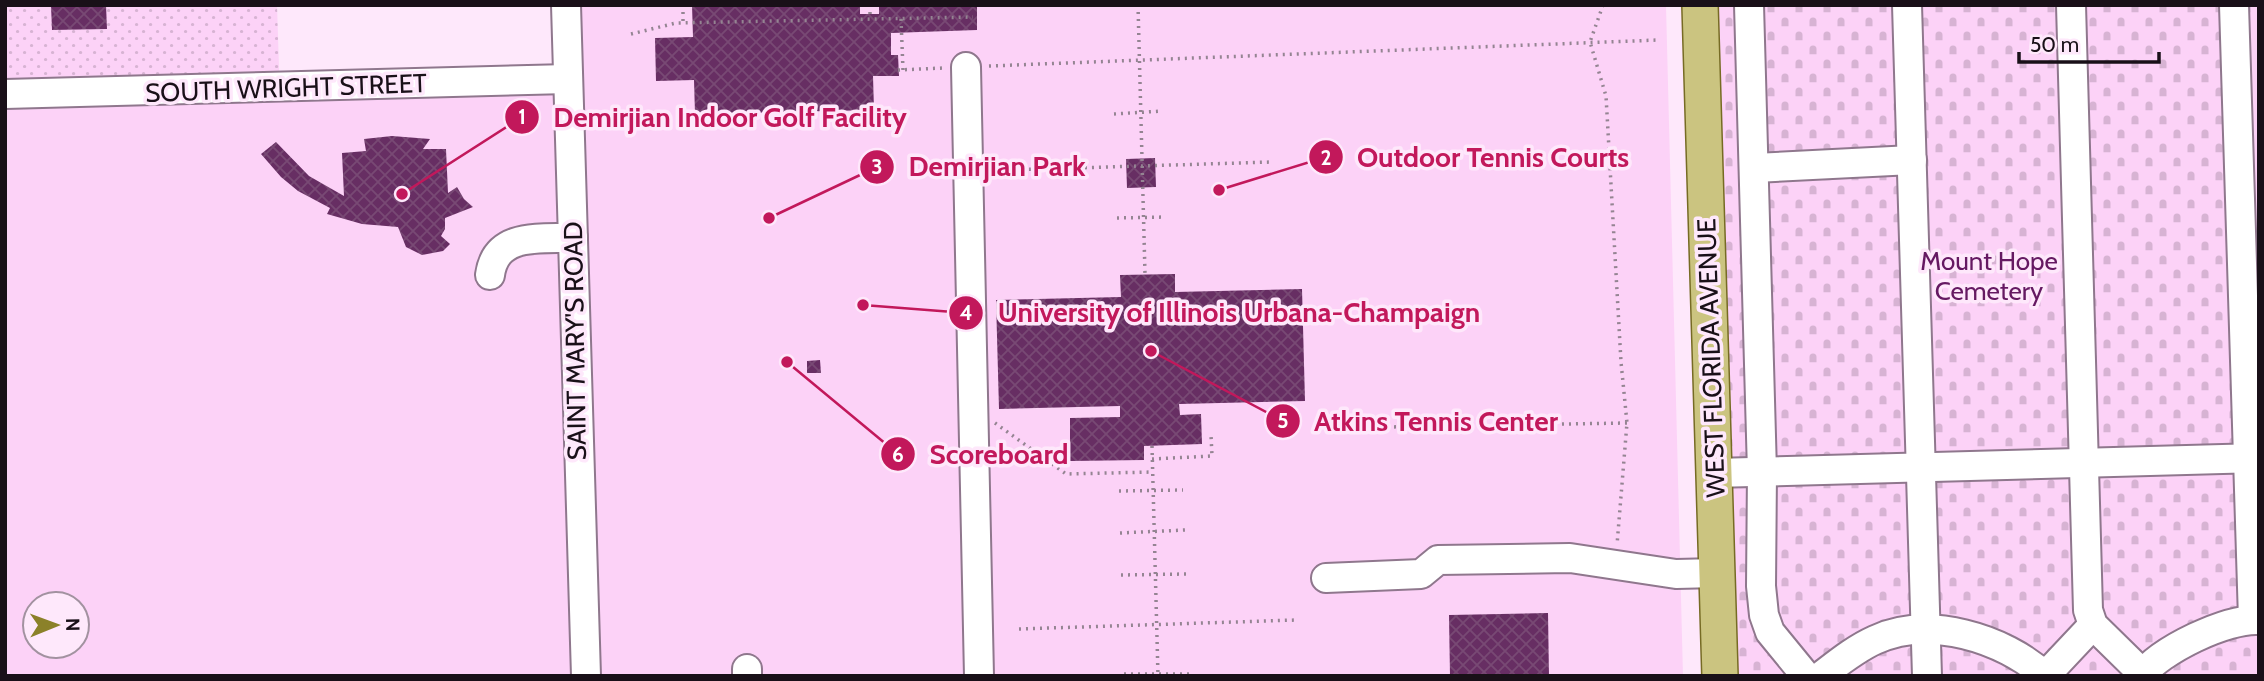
<svg xmlns="http://www.w3.org/2000/svg" width="2264" height="681" viewBox="0 0 2264 681" font-family="Cabin,sans-serif">
<style>
.grass{fill:url(#grass-dots)}
.cemetery{fill:url(#cemetery-stones)}
.garden{fill:#fcd2f7;fill-rule:evenodd}
.building{fill:url(#building-cross-hatch)}
.lines{fill:none;stroke-linecap:round;stroke-linejoin:round}
.minor-casing{stroke:#8f778d;stroke-width:32}
.major-casing{stroke:#766b24;stroke-width:38}
.path{stroke:#948492;stroke-width:3.5;stroke-dasharray:2 5;stroke-linecap:butt}
.minor{stroke:#fff;stroke-width:28}
.major{stroke:#cbc480;stroke-width:35}
.labels{text-anchor:middle;dominant-baseline:central;stroke-width:7;stroke-linejoin:round;paint-order:stroke}
.street-label{font-size:26px;fill:#191018;stroke:#fee8fb}
.park-label{font-size:26px;fill:#651962;stroke:#fee8fb}
.leader{fill:none;stroke:#c2185b;stroke-width:2.5}
.callout-dot{fill:#c2185b;stroke:#fee8fb;stroke-width:2.5}
.mark-label{font-size:21px;text-anchor:middle;font-weight:bold;fill:#fff}
.callout-label{font-size:28px;text-anchor:middle;font-weight:bold;fill:#c2185b;stroke:#fee8fb;stroke-width:7;stroke-linejoin:round;paint-order:stroke}
</style>
<defs>
<pattern id="grass-dots" width="8" height="8" patternUnits="userSpaceOnUse" patternTransform="scale(1.75)"><rect width="8" height="8" fill="#fcd2f7"/><path d="M2 2h.1M6 6h.1" fill="none" stroke="#d7b3d3" stroke-width="1.8" stroke-linecap="round"/></pattern>
<pattern id="cemetery-stones" width="16" height="16" patternUnits="userSpaceOnUse" patternTransform="scale(1.75)"><rect width="16" height="16" fill="#fcd2f7"/><path d="M2 7V4a2 2 0 0 1 4 0v3zM10 15v-3a2 2 0 0 1 4 0v3z" fill="#d7b3d3"/></pattern>
<pattern id="building-cross-hatch" width="8" height="8" patternUnits="userSpaceOnUse" patternTransform="scale(1.75)"><rect width="8" height="8" fill="#672e63"/><path d="M0 0l8 8M0 8l8-8" fill="none" stroke="#784974"/></pattern>
</defs>
<rect width="100%" height="100%" fill="#fee8fb"/>
<path class="grass" d="M5 5H277L280 99 5 109Z"/>
<path class="cemetery" d="M1713 5H2259V676H1730Z"/>
<g class="garden">
<path d="M576 5H1666L1683 676H594Z"/>
<path d="M545 88 554 94 558 107 575 676H5V108ZM35 604H77V646H35Z"/>
</g>
<g class="building">
<path d="M51 5H106L107 29 52 30Z"/>
<path d="M692 5H860V14H879V5H977V30L891 33V55H898L899 76H873L874 110 695 114 694 80 656 81 655 38 693 37Z"/>
<path d="M392 136 430 139 423 149H446L448 193 457 187 464 199 473 207 445 218V229L441 236 450 244 443 251 422 255 406 247 398 227 362 224 327 214 330 208 298 191 281 177 261 154 276 142 309 176 344 196 342 153 366 151 364 139Z"/>
<path d="M1155 158 1156 187 1127 188 1126 159Z"/>
<path d="M1175 274V292L1302 289 1305 401 1179 404 1180 415 1201 414 1202 444 1144 446V460L1070 461V418L1120 417V406L999 409 996 300 1121 297 1120 275Z"/>
<path d="M820 360 821 373H807V361Z"/>
<path d="M1548 613 1549 676H1450L1449 615Z"/>
</g>
<g class="lines">
<defs>
<g id="minor">
<path d="M566 5 586 676"/>
<path d="M1749 5 1762 472 1761 586 1764 615 1770 632 1806 676"/>
<path d="M1907 5 1927 676"/>
<path d="M2071 5 2088 610 2093 625 2145 676"/>
<path d="M2234 5 2253 619"/>
<path d="M966 67 979 676"/>
<path d="M5 94 568 79"/>
<path d="M1755 168 1912 160"/>
<path d="M490 275C496 232 540 239 573 238"/>
<path d="M1714 473 2259 458"/>
<path d="M1326 578 1421 574 1438 560 1570 558 1676 574 1717 573"/>
<path d="M747 669V676"/>
<path d="M1821 676C1838 663 1855 649 1875 640 1928 615 2004 638 2045 676L2093 625"/>
<path d="M2141 676C2160 650 2227 618 2259 620"/>
</g>
<path id="major" d="M1700 5 1720 676"/>
</defs>
<use href="#minor" class="minor-casing"/>
<use href="#major" class="major-casing"/>
<g class="path">
<path d="M683 5V23"/>
<path d="M870 5V19"/>
<path d="M1138 5 1145 274"/>
<path d="M1603 5 1590 42 1606 96 1621 362 1627 423 1617 545"/>
<path d="M901 19 903 70"/>
<path d="M631 34 676 23 973 17"/>
<path d="M989 66 1658 40"/>
<path d="M898 70 943 68"/>
<path d="M1114 114 1162 111"/>
<path d="M1008 170 1272 162"/>
<path d="M1117 218 1166 217"/>
<path d="M995 423 1066 474 1152 472"/>
<path d="M1387 427 1627 423"/>
<path d="M1152 446 1158 676"/>
<path d="M1152 459 1212 456 1211 435"/>
<path d="M1119 491 1183 490"/>
<path d="M1120 533 1185 530"/>
<path d="M1121 575 1186 574"/>
<path d="M1019 629 1296 620"/>
<path d="M1124 674H1189"/>
</g>
<use href="#minor" class="minor"/>
<use href="#major" class="major"/>
</g>
<g class="labels">
<g class="street-label">
<text transform="translate(286 88) rotate(-2)">SOUTH WRIGHT STREET</text>
<text transform="translate(575 341) rotate(-91)">SAINT MARY'S ROAD</text>
<text transform="translate(1711 358) rotate(-92)">WEST FLORIDA AVENUE</text>
</g>
<g class="park-label">
<text x="1989" y="261">Mount Hope<tspan x="1989" dy="30">Cemetery</tspan></text>
</g>
</g>
<path class="leader" d="M402 194L522 117M1219 190L1326 157M769 218L877 167M863 305L966 313M1151 351L1283 421M787 362L898 454"/>
<g class="callout-dot">
<circle cx="402" cy="194" r="7"/>
<circle cx="1219" cy="190" r="7"/>
<circle cx="769" cy="218" r="7"/>
<circle cx="863" cy="305" r="7"/>
<circle cx="1151" cy="351" r="7"/>
<circle cx="787" cy="362" r="7"/>
<circle cx="522" cy="117" r="18"/>
<circle cx="1326" cy="157" r="18"/>
<circle cx="877" cy="167" r="18"/>
<circle cx="966" cy="313" r="18"/>
<circle cx="1283" cy="421" r="18"/>
<circle cx="898" cy="454" r="18"/>
</g>
<g class="mark-label">
<text x="522" y="124">1</text>
<text x="1326" y="165">2</text>
<text x="877" y="174">3</text>
<text x="966" y="320">4</text>
<text x="1283" y="428">5</text>
<text x="898" y="462">6</text>
</g>
<g class="callout-label">
<text x="730" y="127">Demirjian Indoor Golf Facility</text>
<text x="1493" y="167">Outdoor Tennis Courts</text>
<text x="997" y="176">Demirjian Park</text>
<text x="1239" y="322">University of Illinois Urbana-Champaign</text>
<text x="1436" y="431">Atkins Tennis Center</text>
<text x="999" y="464">Scoreboard</text>
</g>
<rect width="2264" height="681" fill="none" stroke="#191018" stroke-width="14"/>
<g transform="translate(56 625) rotate(89)"><circle r="33" fill="#fee8fb" stroke="#a292a0" stroke-width="2"/>
<path d="M0-5L12 26L0 18L-12 26Z" fill="#8b8129"/>
<text y="-10" font-size="19" font-weight="bold" text-anchor="middle" fill="#191018">N</text>
</g>
<path d="M2019 52v10h140v-10" fill="none" stroke="#191018" stroke-width="3.5"/>
<text x="2030" y="52" font-size="21" fill="#191018" stroke="#fee8fb" stroke-width="5" paint-order="stroke">50 m</text>
</svg>
